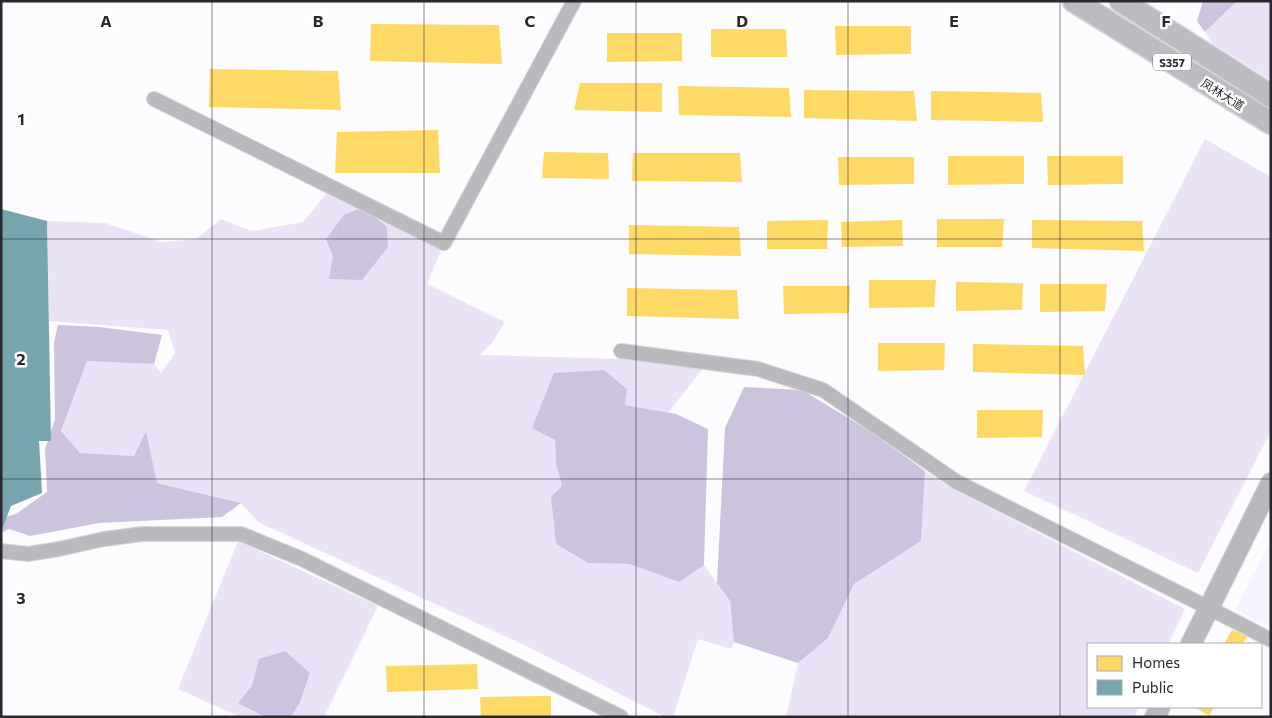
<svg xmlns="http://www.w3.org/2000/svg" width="1272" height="718" viewBox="0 0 1272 718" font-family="Commissioner,'Noto Sans SC',sans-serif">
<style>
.built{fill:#f6f3fe}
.green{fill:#eae3f8}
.water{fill:#ccc4de}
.homes{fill:#ffd966}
.public{fill:#76a5af}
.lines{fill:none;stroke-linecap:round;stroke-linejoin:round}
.minor-casing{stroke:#d6d5d8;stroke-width:16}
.secondary-casing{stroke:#d6d5d8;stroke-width:22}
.primary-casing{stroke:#d6d5d8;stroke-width:25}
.minor{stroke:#bab9bd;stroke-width:14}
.secondary{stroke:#bab8bc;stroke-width:20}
.primary{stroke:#bcbbc1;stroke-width:22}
.grid{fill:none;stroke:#2a272f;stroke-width:1;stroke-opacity:0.55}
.labels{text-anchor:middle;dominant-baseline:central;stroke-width:5;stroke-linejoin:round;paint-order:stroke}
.shield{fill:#fff;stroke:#6a686d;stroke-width:1}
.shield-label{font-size:11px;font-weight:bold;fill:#2a272f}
.street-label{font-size:12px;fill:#2a272f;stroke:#fff}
.grid-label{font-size:16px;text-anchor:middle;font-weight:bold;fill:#2a272f;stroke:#fff;stroke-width:5;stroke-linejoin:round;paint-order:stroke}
</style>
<rect width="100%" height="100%" fill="#fcfbfd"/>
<path class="built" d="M1271 541V627L1235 610Z"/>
<g class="green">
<path d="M1237 1H1271V80L1213 44 1205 32Z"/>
<path d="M1205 139 1271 177V431L1198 573 1024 491Z"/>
<path d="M330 189 444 243 427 284 505 322 492 343 480 355 622 359 704 367 668 413 625 405 555 440 556 464 562 486 556 544 588 563 629 564 679 582 704 565 730 601 734 642 731 649 698 639 673 717H665L526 646 258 522 241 503 157 483 146 432 134 456 80 453 61 431 87 361 154 364 161 373 175 353 168 330 49 321 47 221 105 223 162 242 196 239 221 219 252 231 303 222Z"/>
<path d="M925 471 955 490 1185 609 1168 644H1088V707H1139L1134 717H786L798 663 828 638 854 584 921 541Z"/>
<path d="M238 541 378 606 324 717H240L178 689Z"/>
</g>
<g class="water">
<path d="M1203 1H1237L1205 32 1197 21Z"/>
<path d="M363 207 387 227 388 247 362 280 329 279 333 256 326 239 344 215Z"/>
<path d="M58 325 99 327 162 335 154 364 87 361 61 431 80 453 134 456 146 431 157 483 241 503 222 517 99 523 30 536 9 529 1 533V518L16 514 47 492 45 449 55 419 54 342Z"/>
<path d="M604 370 627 389 625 405 676 414 708 429 704 565 679 582 629 564 588 563 556 544 551 497 562 486 556 464 555 440 532 428 554 373Z"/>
<path d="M744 387 802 390 870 431 925 471 921 541 854 584 828 638 798 663 734 642 730 601 717 583 725 428Z"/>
<path d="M285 651 310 673 300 702 291 717H265L238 703 252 686 259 659Z"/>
</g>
<g class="homes">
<path d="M371 24 499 25 502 64 370 61Z"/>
<path d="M835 26H911V54L836 55Z"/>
<path d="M711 29H786L787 57H711Z"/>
<path d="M607 33H682V61L607 62Z"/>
<path d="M210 69 338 71 341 110 209 107Z"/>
<path d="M580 83H662V112L574 110Z"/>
<path d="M678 86 789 88 791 117 679 115Z"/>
<path d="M804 90 914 91 917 121 804 118Z"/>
<path d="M931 91 1041 93 1043 122 931 120Z"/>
<path d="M438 130 440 173H335L337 132Z"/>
<path d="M544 152 608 153 609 179 542 178Z"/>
<path d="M633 153H740L742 182 632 181Z"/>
<path d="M948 156H1024V184L948 185Z"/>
<path d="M1047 156H1123V184L1048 185Z"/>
<path d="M838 157H914V184L839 185Z"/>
<path d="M937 219H1004L1002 247H937Z"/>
<path d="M828 220 827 249H767V221Z"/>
<path d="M902 220 903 246 842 247 841 222Z"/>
<path d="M1032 220 1142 221 1144 251 1032 248Z"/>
<path d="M629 225 739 227 741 256 629 254Z"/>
<path d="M869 280H936L934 307 869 308Z"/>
<path d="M956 282 1023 283 1022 310 956 311Z"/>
<path d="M1040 284H1107L1105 311 1040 312Z"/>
<path d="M783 286H850L849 313 784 314Z"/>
<path d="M627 288 737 290 739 319 627 316Z"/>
<path d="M878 343H945L944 370 878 371Z"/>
<path d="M973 344 1083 346 1085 375 973 372Z"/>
<path d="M977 410H1043L1042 437 977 438Z"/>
<path d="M1232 630 1247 636 1243 644H1224Z"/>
<path d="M477 664 478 689 387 692 386 666Z"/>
<path d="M551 696V717H481L480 697Z"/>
<path d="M1195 707H1214L1209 716Z"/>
</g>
<path class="public" d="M1 209 47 221 51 441H39L42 493 11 506 1 532Z"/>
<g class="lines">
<defs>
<g id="minor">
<path d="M154 99 444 243 574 1"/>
<path d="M621 351 758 369 823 390 957 482 1209 608 1271 640"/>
<path d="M1 551 28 554 59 549 104 539 142 534H241L302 559 621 717"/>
</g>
<g id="secondary">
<path d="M1191 644 1271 483"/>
<path d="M1155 717 1160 707"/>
</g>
<g id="primary">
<path d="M1074 1 1271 123"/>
<path d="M1121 1 1271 96"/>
</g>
</defs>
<use href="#minor" class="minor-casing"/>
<use href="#secondary" class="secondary-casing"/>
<use href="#primary" class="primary-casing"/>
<use href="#minor" class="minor"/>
<use href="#secondary" class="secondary"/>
<use href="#primary" class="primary"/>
</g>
<path class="grid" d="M212 1V717M424 1V717M636 1V717M848 1V717M1060 1V717M1 239H1271M1 479H1271"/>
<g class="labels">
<rect class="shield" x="1153" y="53.5" width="38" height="17" rx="4"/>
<g class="shield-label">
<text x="1172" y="62">S357</text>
</g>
<g class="street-label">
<text transform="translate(1223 94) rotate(32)">凤林大道</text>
</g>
</g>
<g class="grid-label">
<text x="106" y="27">A</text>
<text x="318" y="27">B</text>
<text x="530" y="27">C</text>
<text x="742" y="27">D</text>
<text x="954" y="27">E</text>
<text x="1166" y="27">F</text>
<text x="21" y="125">1</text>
<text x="21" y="365">2</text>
<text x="21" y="604">3</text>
</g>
<rect width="1272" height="718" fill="none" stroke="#2a272f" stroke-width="5"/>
<rect x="1087" y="643" width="175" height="65" fill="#ffffff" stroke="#aaa9ac"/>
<rect x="1097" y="656" width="25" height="15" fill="#ffd966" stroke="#aaa9ac"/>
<text x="1132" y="668" font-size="15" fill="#2a272f">Homes</text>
<rect x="1097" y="680" width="25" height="15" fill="#76a5af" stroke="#aaa9ac"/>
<text x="1132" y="693" font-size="15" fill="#2a272f">Public</text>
</svg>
